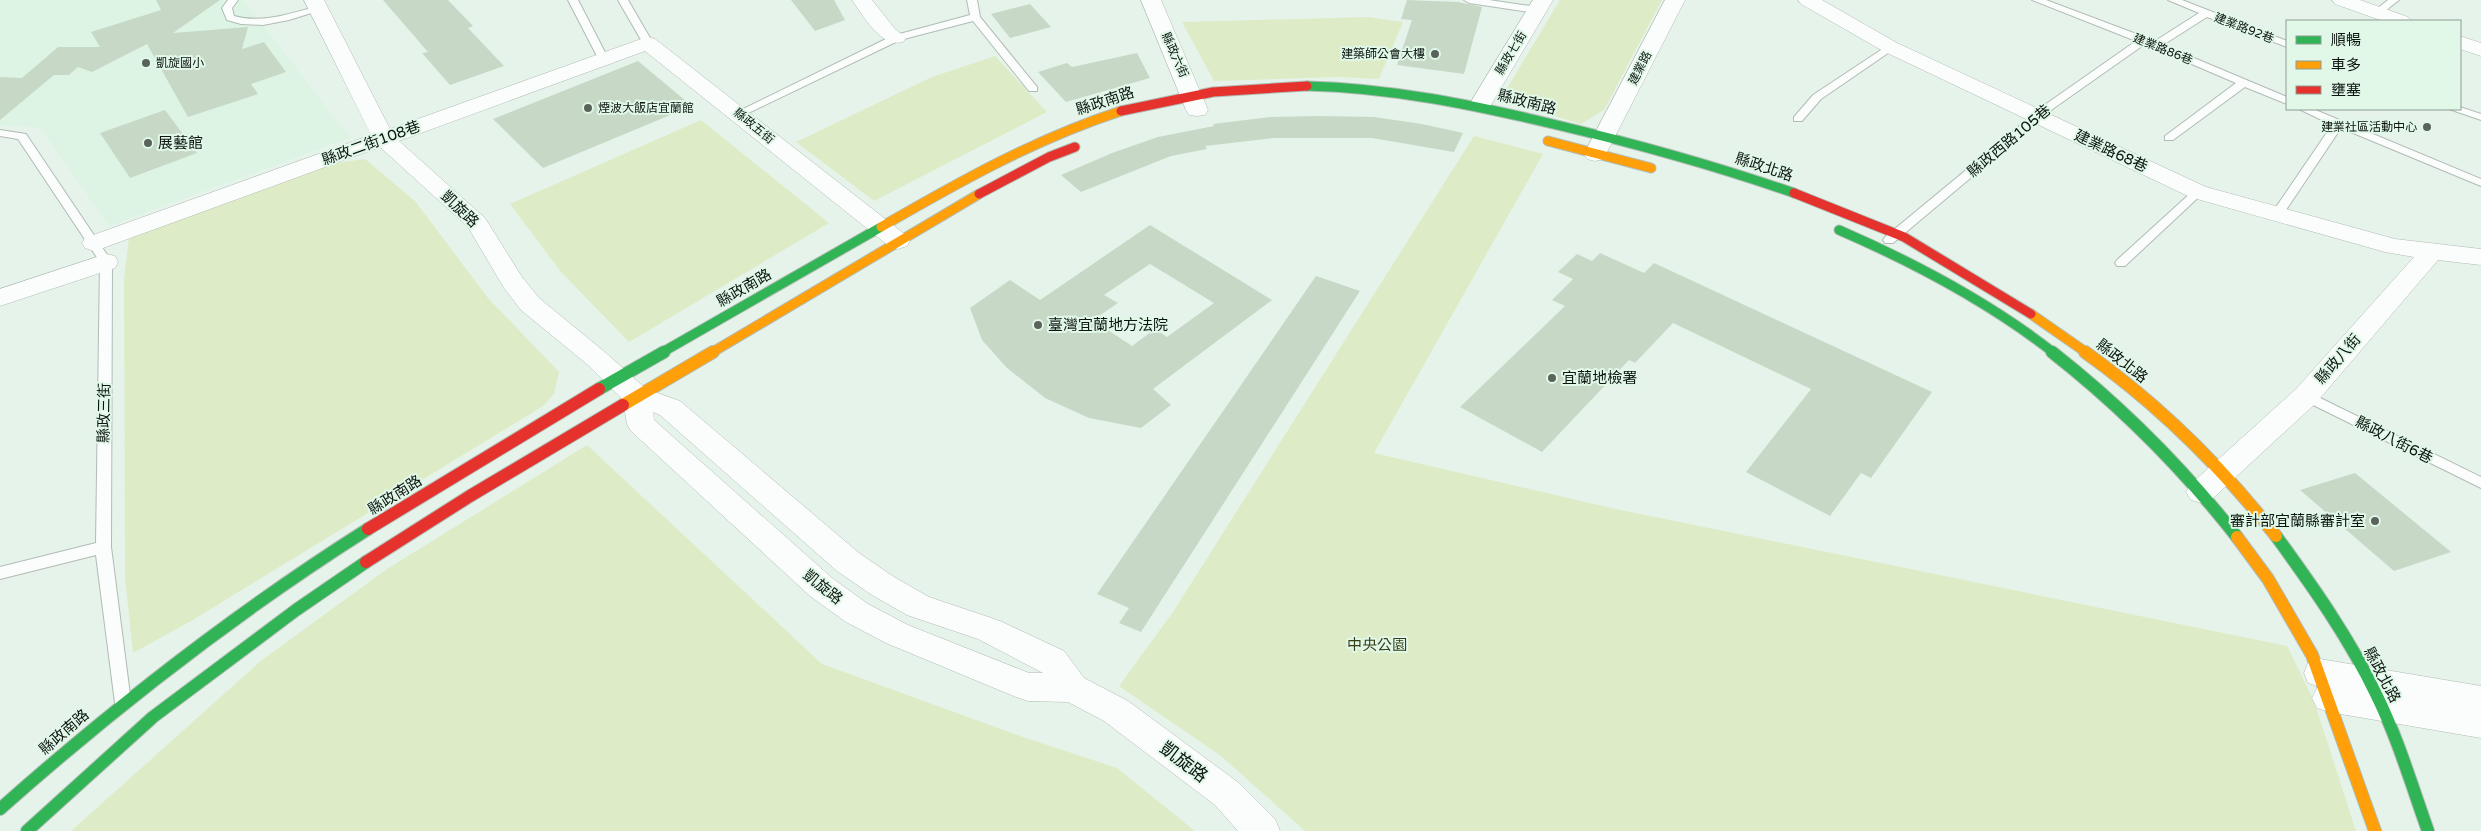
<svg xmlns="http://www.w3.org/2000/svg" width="2481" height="831" viewBox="0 0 2481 831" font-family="'Varela Round','Noto Sans TC',sans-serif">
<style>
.built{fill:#ddf4e4}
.green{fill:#ddecc6}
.building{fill:#c7d9c6;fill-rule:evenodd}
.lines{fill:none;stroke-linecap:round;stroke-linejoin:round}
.lane-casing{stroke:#b1bbb4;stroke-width:2}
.street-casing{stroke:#b1bbb4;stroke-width:1}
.fast-far1-casing{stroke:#b1bbb4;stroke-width:11}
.fast-casing{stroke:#b1bbb4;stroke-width:14}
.slow-far1-casing{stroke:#b1bbb4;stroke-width:11}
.slow-casing{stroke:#b1bbb4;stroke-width:14}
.jam-far1-casing{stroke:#b1bbb4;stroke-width:11}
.jam-casing{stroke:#b1bbb4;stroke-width:14}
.lane{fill:#fbfdfc;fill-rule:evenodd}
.street{fill:#fbfdfc;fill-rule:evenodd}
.fast-far1{stroke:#30b455;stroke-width:9}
.fast{stroke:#30b455;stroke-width:12}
.slow-far1{stroke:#ff9f0a;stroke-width:9}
.slow{stroke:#ff9f0a;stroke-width:12}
.jam-far1{stroke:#e5322d;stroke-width:9}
.jam{stroke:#e5322d;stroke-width:12}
.poi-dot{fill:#59635c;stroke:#e1f8e9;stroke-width:2}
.labels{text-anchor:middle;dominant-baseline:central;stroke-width:4;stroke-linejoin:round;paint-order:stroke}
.far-street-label{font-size:12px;fill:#0d1510;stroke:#e1f8e9}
.far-poi-label{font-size:12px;fill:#0d1510;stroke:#e1f8e9;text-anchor:end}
.street-label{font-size:15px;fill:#0d1510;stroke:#e1f8e9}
.poi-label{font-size:15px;fill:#0d1510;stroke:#e1f8e9;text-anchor:start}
.park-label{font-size:15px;fill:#363f16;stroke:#e1f8e9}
.near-street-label{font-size:18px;fill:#0d1510;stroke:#e1f8e9}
</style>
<rect width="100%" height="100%" fill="#e6f3ea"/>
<path class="built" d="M0 0H244L350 138 109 226 40 128 0 125Z"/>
<g class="green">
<path d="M1560 0H1662L1604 110 1581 124 1500 100Z"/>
<path d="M1368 17 1403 22 1379 79 1338 77 1214 81 1182 22Z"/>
<path d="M995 56 1047 112 874 201 796 142 932 77Z"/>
<path d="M701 120 829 223 629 342 561 272 510 204Z"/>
<path d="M1474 136 1543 154 1374 453 1611 508 2287 646 2314 701 2356 831H1305L1221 756 1119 686 1173 612Z"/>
<path d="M365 159 415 201 488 298 559 372 554 394 543 406 191 621 133 653 125 577 124 279 129 238 323 165Z"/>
<path d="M587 445 822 664 1023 737 1117 768 1195 831H71L262 660 387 569Z"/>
</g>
<g class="building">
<path d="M156 0H220L173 33 248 27 242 49 264 42 286 72 251 84 258 94 188 117 147 44 92 72 78 67 69 75H54L0 120V77L22 78 58 47H100L91 32 161 10Z"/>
<path d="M383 0H448L473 26 468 28 504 66 450 85 422 53 428 52Z"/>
<path d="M791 0H834L845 20 815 31Z"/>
<path d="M1407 0 1458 2 1482 7 1464 74 1397 65 1412 20 1401 19Z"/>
<path d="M1030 4 1051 27 1010 38 991 14Z"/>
<path d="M1137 53 1150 78 1066 102 1038 72 1067 63 1072 67Z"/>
<path d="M638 61 692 106 543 168 493 119Z"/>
<path d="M165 110 197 153 130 178 100 133Z"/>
<path d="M1319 116 1374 117 1422 124 1463 133 1454 152 1372 138H1274L1205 146 1207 149 1171 156 1081 192 1061 175 1112 153 1158 137 1214 126 1213 124 1270 117Z"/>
<path d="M1150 225 1272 300 1153 389 1171 405 1141 428 1089 418 1045 398 1007 368 982 340 970 308 1010 280 1040 300ZM1150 264 1214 303 1167 337 1155 329 1132 346 1093 320 1118 303 1104 295Z"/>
<path d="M1600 253 1644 273 1654 263 1932 392 1871 478 1861 473 1830 516 1746 472 1811 389 1673 323 1635 363 1629 360 1542 452 1460 407 1565 306 1552 300 1573 279 1558 272 1577 254 1592 261Z"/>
<path d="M1316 276 1360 291 1141 632 1119 623 1129 608 1097 594Z"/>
<path d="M2355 473 2451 552 2394 571 2300 490Z"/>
</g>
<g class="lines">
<defs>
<g id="lane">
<path d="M228 0H238L232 8 234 16C263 24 291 13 319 6L324 9 289 20 263 25 241 24 227 20 222 8Z"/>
<path d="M568 0H578L609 60 608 62H600L599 60Z"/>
<path d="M618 0H628L653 43 652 45H644Z"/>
<path d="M967 0H977L980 17 1037 87V91H1029L973 21 900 40 742 116H734L733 114 892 36 970 15Z"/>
<path d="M1464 0H1489L1537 7 1542 10 1537 13 1469 3Z"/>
<path d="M2032 0H2046L2155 41 2199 13 2168 0H2182L2287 41V47L2207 17 2163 45 2287 97V104L2245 87 2173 140H2165V136L2236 83 2145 44 2054 108 1893 243H1885L1883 240 1885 237 2046 104 2136 41Z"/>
<path d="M2388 0H2399L2380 15H2374V11Z"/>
<path d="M1890 44 1895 47 1894 49 1821 99 1802 121H1794V117L1813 95Z"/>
<path d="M2460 107 2481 114V120L2449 109Z"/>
<path d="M2299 109H2313L2481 179V186L2341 128 2280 219H2272L2270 216 2332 125Z"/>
<path d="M0 130 26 134 112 262 111 547 131 703 129 708 123 710 117 708 115 703 96 555 0 579V567L96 543 100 262 18 139 0 136Z"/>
<path d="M2198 189 2202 190V194L2125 266H2117L2115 263 2117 260 2194 190Z"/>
<path d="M2306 391 2481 477V488L2301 399 2299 396 2301 393Z"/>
</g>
<g id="street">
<path d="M304 0H324L390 129 641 39 648 37 655 39 907 236 910 241 907 246 898 249 889 246 645 51 399 141 485 218 522 277 539 298 606 353 646 389 680 401 859 553 894 577 929 597 1000 621 1064 651 1084 678 1128 701 1239 783 1275 819 1280 831H1238L1215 805 1104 721 1068 702 1028 701 1016 697 886 643 846 622 810 596 631 431 627 424 623 400 588 365 521 310 504 288 468 227 380 147 103 248 94 251 85 248 82 243 85 238 371 135ZM653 412 660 415 837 571 872 595 907 615 978 639 1043 673H1029L908 625 868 604 832 578 654 420Z"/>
<path d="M852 0H872L895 29 906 38 903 42C880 48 864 16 852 0Z"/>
<path d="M1141 0H1161L1208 110 1205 115 1197 116 1189 115 1186 110Z"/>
<path d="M1533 0H1553L1488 110 1480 111 1472 110 1469 105Z"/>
<path d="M1665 0H1685L1606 154 1603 159 1595 161 1587 159 1584 154Z"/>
<path d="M1798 0H1822L1897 43 2206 187 2395 239 2481 249V265L2438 260 2316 403 2211 500 2201 503 2191 500 2186 492 2191 484 2296 389 2414 257 2385 252 2190 197 1883 51 1801 4Z"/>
<path d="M2332 0H2360L2408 17 2411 21H2383L2335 4Z"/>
<path d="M2460 36 2481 43V56L2460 49Z"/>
<path d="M106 254 115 256 118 262 115 268 0 306V289Z"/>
<path d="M2320 659 2481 686V738L2329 712 2317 708 2312 698 2317 688 2320 687 2308 683 2304 673 2308 663Z"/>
</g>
<g id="fast-far1">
<path d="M1307 86C1392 88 1474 105 1557 125 1637 144 1716 166 1794 193"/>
<path d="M1839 230C1915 263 1989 302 2054 353"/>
<path d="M661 353 881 227"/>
</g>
<g id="fast">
<path d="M2052 352C2122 407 2182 467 2237 537"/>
<path d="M599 389 664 352"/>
<path d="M2276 536C2313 587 2350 639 2377 696 2398 739 2412 786 2428 831"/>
<path d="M0 809C116 706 237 612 368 529"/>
<path d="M27 831 153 717 296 610 366 562"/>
</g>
<g id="slow-far1">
<path d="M1548 141 1651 168"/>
<path d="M881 227C959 182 1035 139 1121 111"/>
<path d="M2031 314 2087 353"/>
<path d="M711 353 979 194"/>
</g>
<g id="slow">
<path d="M2085 352C2158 404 2221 466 2276 536"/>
<path d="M623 405 713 352"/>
<path d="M2237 537 2268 579 2312 655 2375 831"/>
</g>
<g id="jam-far1">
<path d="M1121 111 1213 92 1307 86"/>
<path d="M1794 193 1904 237 2031 314"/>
<path d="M979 194 1049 157 1075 147"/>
</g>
<g id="jam">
<path d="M368 529 599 389"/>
<path d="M366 562 470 496 623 405"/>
</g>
</defs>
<use href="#lane" class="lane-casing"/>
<use href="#street" class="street-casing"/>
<use href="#fast-far1" class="fast-far1-casing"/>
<use href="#fast" class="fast-casing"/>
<use href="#slow-far1" class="slow-far1-casing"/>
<use href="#slow" class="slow-casing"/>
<use href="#jam-far1" class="jam-far1-casing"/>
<use href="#jam" class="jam-casing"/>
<use href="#lane" class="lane"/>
<use href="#street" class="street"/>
<use href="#fast-far1" class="fast-far1"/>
<use href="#fast" class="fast"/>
<use href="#slow-far1" class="slow-far1"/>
<use href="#slow" class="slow"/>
<use href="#jam-far1" class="jam-far1"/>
<use href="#jam" class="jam"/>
</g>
<g class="poi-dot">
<circle cx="1435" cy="54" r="5"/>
<circle cx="146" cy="63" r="5"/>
<circle cx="588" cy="108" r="5"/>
<circle cx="2427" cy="127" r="5"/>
<circle cx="148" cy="143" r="5"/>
<circle cx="1038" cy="325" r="5"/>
<circle cx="1552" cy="378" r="5"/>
<circle cx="2375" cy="521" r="5"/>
</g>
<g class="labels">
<g class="far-street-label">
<text transform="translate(2244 28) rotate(21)">建業路92巷</text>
<text transform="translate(2163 49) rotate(22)">建業路86巷</text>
<text transform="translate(1511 53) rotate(-59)">縣政七街</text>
<text transform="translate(1175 55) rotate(66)">縣政六街</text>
<text transform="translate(1640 68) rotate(-63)">建業路</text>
<text transform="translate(754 126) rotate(39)">縣政五街</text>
</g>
<g class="far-poi-label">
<text x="1425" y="54">建築師公會大樓</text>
<text x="156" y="63" text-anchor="start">凱旋國小</text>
<text x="598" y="108" text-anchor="start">煙波大飯店宜蘭館</text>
<text x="2417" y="127">建業社區活動中心</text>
</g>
<g class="street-label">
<text transform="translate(1105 101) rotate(-18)">縣政南路</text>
<text transform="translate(1527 102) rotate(14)">縣政南路</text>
<text transform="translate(2009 141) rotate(-40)">縣政西路105巷</text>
<text transform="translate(371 143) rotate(-20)">縣政二街108巷</text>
<text transform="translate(2111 151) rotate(25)">建業路68巷</text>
<text transform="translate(1764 167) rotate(18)">縣政北路</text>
<text transform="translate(460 209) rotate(44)">凱旋路</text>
<text transform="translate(744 288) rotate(-30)">縣政南路</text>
<text transform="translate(2338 359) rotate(-49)">縣政八街</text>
<text transform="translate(2122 361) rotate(38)">縣政北路</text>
<text transform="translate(104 413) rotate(-89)">縣政三街</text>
<text transform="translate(2394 440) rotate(27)">縣政八街6巷</text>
<text transform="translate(395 495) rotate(-32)">縣政南路</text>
<text transform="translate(823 587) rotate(39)">凱旋路</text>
<text transform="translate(2382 675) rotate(62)">縣政北路</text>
<text transform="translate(64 732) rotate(-41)">縣政南路</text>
</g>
<g class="poi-label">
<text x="158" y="143">展藝館</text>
<text x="1048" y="325">臺灣宜蘭地方法院</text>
<text x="1562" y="378">宜蘭地檢署</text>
<text x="2365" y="521" text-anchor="end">審計部宜蘭縣審計室</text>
</g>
<g class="park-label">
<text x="1377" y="645">中央公園</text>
</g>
<g class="near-street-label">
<text transform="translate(1184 762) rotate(37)">凱旋路</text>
</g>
</g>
<rect x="2286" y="20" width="175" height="90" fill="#e1f8e9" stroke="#8c9d92"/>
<rect x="2296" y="36" width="25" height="8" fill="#30b455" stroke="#8c9d92"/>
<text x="2331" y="45" font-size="15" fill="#0d1510">順暢</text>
<rect x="2296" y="61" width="25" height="8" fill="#ff9f0a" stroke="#8c9d92"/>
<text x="2331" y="70" font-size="15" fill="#0d1510">車多</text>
<rect x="2296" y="86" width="25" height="8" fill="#e5322d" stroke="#8c9d92"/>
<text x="2331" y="95" font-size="15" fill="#0d1510">壅塞</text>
</svg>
